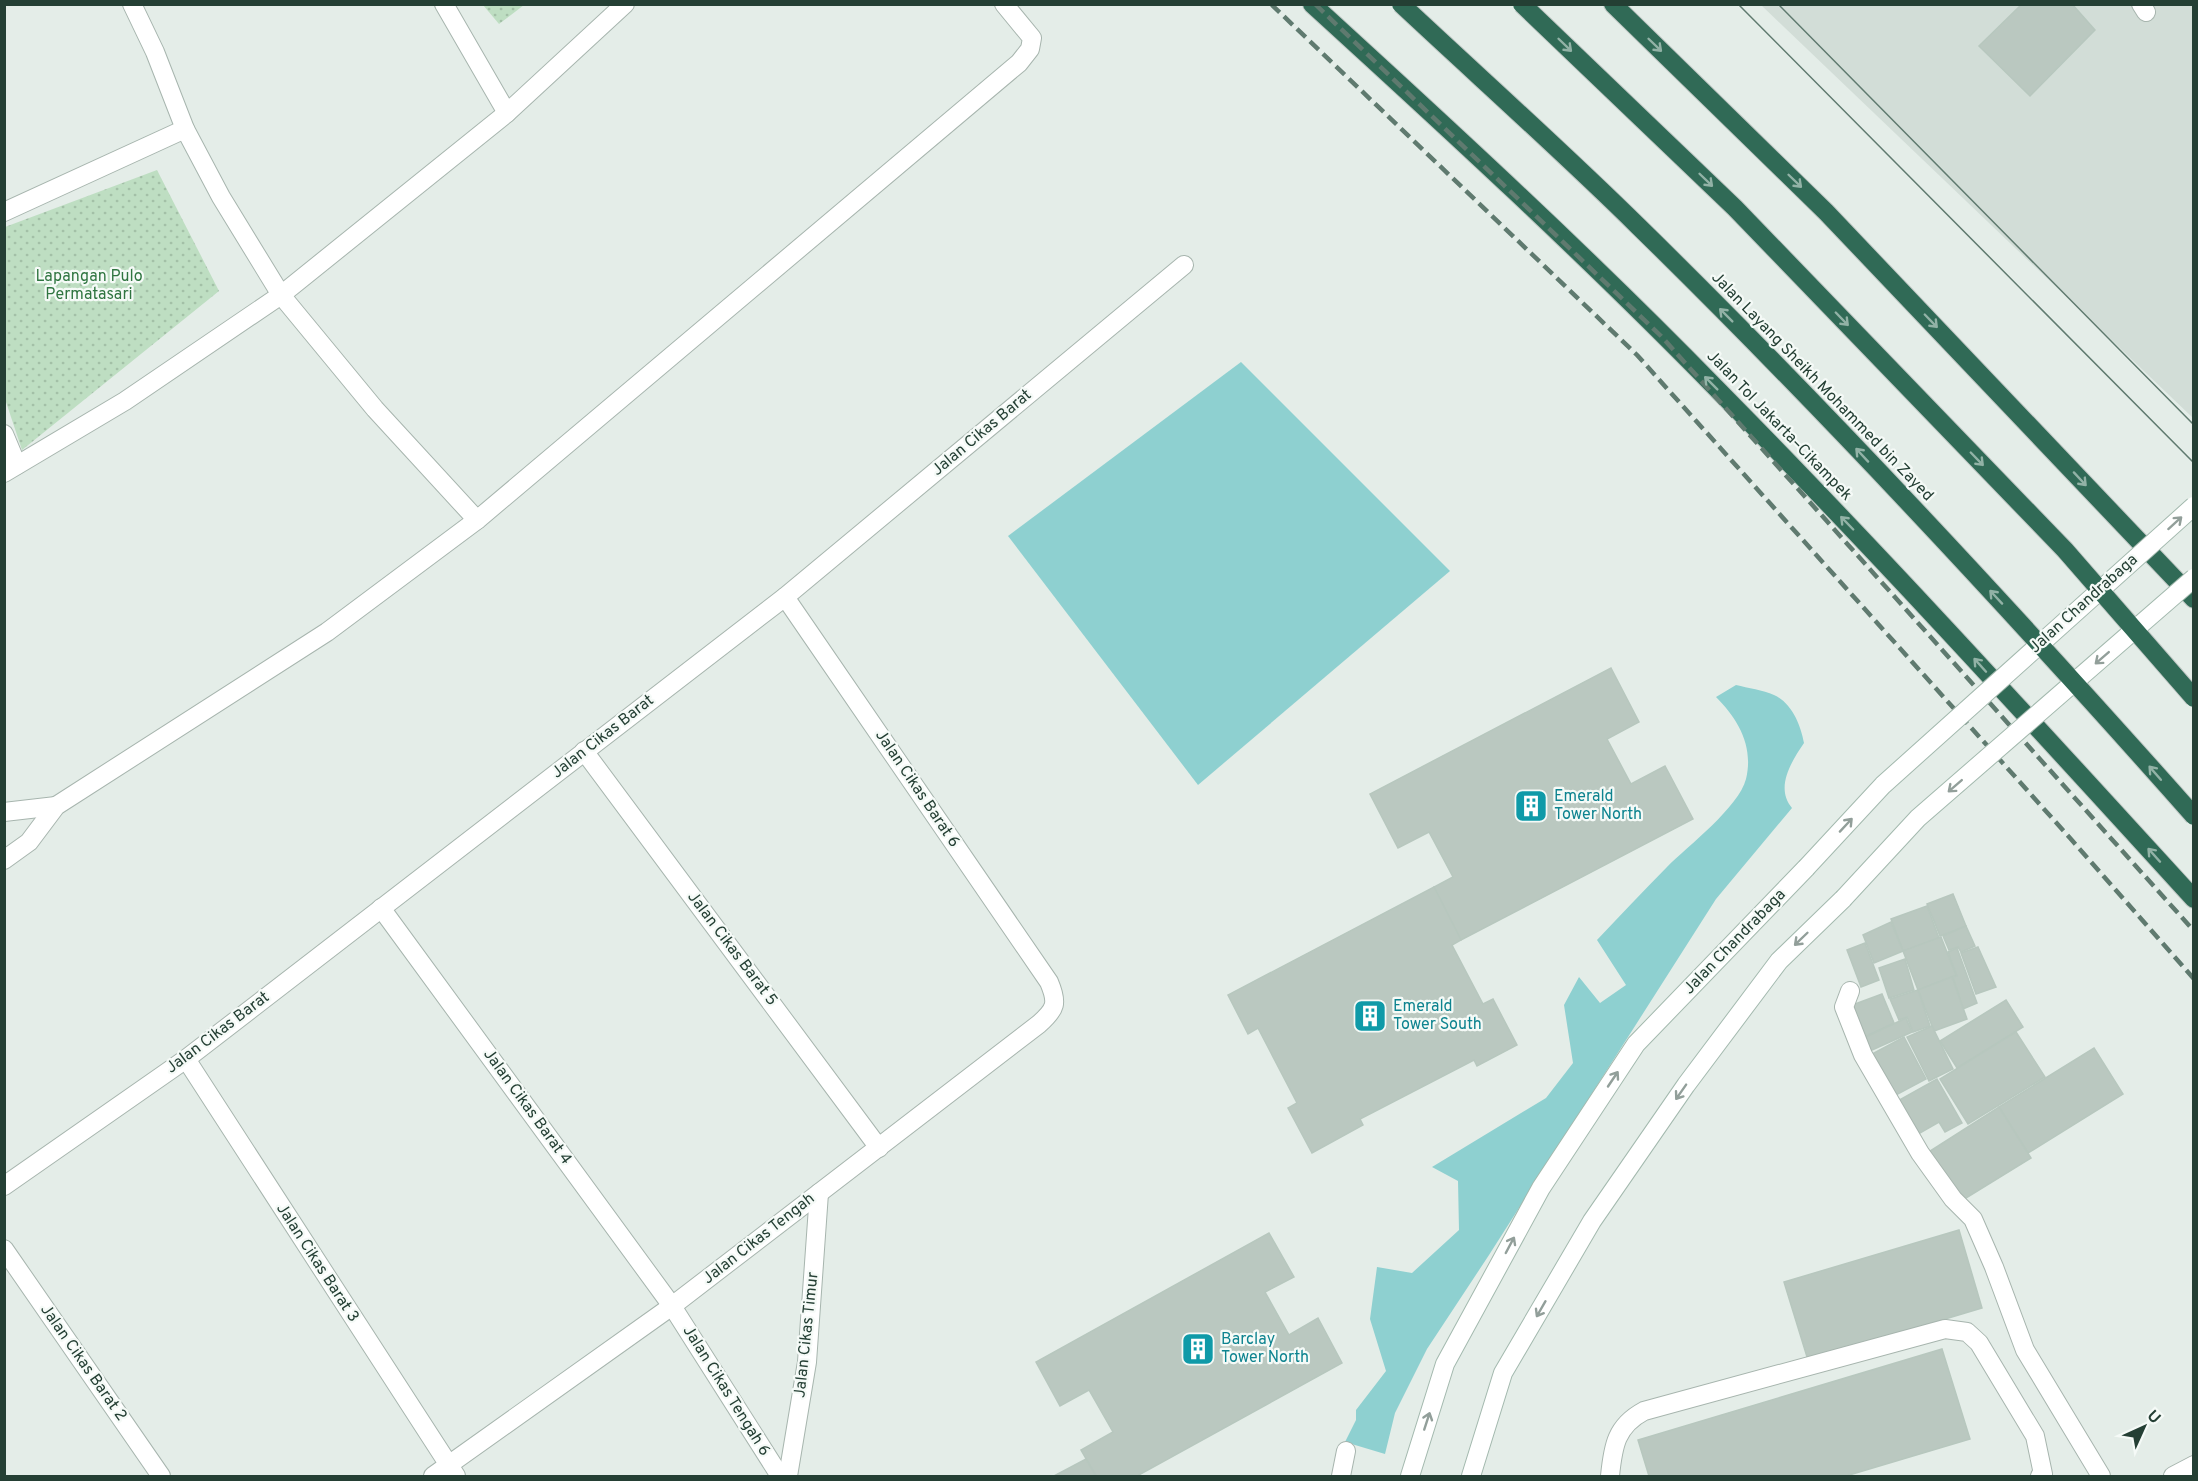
<svg xmlns="http://www.w3.org/2000/svg" width="2198" height="1481" viewBox="0 0 2198 1481" font-family="Overpass,sans-serif">
<style>
.built{fill:#d2ddd7}
.grass{fill:url(#grass-dots)}
.water{fill:#8ed0d0}
.building{fill:#bac8c0;stroke:#b7c7be;stroke-width:1.5}
.lines{fill:none;stroke-linecap:round;stroke-linejoin:round}
.lane-casing{stroke:#a7b5ae;stroke-width:20}
.street-casing{stroke:#a7b5ae;stroke-width:20}
.secondary-casing{stroke:#a3b9ae;stroke-width:20}
.highway-casing{stroke:#c2c9c6;stroke-width:20}
.lane{stroke:#fff;stroke-width:18}
.street{stroke:#fff;stroke-width:18}
.secondary{stroke:#fff;stroke-width:18}
.highway{stroke:#306a56;stroke-width:18}
.tram{stroke:#5f7a6f;stroke-width:1.5}
.rail{stroke:#5f7a6f;stroke-width:4.5;stroke-dasharray:12 6;stroke-linecap:butt}
.secondary-bridge-casing{stroke:#a3b9ae;stroke-width:20;stroke-linecap:butt}
.highway-bridge-casing{stroke:#c2c9c6;stroke-width:20;stroke-linecap:butt}
.secondary-bridge{stroke:#fff;stroke-width:18}
.highway-bridge{stroke:#306a56;stroke-width:18}
.oneway{stroke:#92b2a6}
.oneway2{stroke:#929f9a}
.labels{text-anchor:middle;dominant-baseline:central;stroke-width:4.5;stroke-linejoin:round;paint-order:stroke}
.park-label{font-size:16px;fill:#2f7540;stroke:#f5faf7}
.street-label{font-size:16px;fill:#243f34;stroke:#f5faf7}
.culture-label{font-size:16px;fill:#0d838f;stroke:#f5faf7;text-anchor:start}
</style>
<defs>
<pattern id="grass-dots" width="8" height="8" patternUnits="userSpaceOnUse" patternTransform="scale(1.5)"><rect width="8" height="8" fill="#bedec2"/><path d="M2 2h.1M6 6h.1" fill="none" stroke="#a3c0a7" stroke-width="1.8" stroke-linecap="round"/></pattern>
</defs>
<rect width="100%" height="100%" fill="#e4ede8"/>
<path class="built" d="M1761 5H2193V418Z"/>
<g class="grass">
<path d="M483 5H524L499 24Z"/>
<path d="M157 170 219 291 22 450 5 399V227Z"/>
</g>
<g class="water">
<path d="M1241 362 1450 571 1198 785 1008 536Z"/>
<path d="M1736 685C1748 688 1763 690 1774 695 1792 703 1801 726 1804 743 1791 762 1775 788 1792 808L1716 899 1489 1255 1427 1349 1395 1413 1385 1454 1345 1442 1356 1420V1410L1386 1371 1370 1319 1377 1267 1412 1273 1459 1230 1458 1181 1432 1167 1546 1098 1573 1063 1564 1005 1579 977 1600 1003 1626 985 1597 940C1620 916 1643 891 1667 867 1688 846 1739 807 1746 779 1754 746 1738 719 1716 697Z"/>
</g>
<g class="building">
<path d="M2022 4H2072L2095 30 2030 96 1979 46Z"/>
<path d="M1611 668 1639 722 1607 739 1631 784 1665 766 1693 819 1461 940 1434 887 1453 877 1429 832 1398 848 1370 794Z"/>
<path d="M1434 887 1461 940 1452 945 1483 1004 1493 999 1517 1045 1477 1066 1474 1060 1360 1119 1363 1125 1312 1153 1288 1108 1297 1103 1258 1028 1248 1034 1228 995Z"/>
<path d="M1953 894 1966 926 1940 936 1927 904Z"/>
<path d="M1927 906 1939 938 1903 951 1891 919Z"/>
<path d="M1891 922 1903 951 1874 963 1863 935Z"/>
<path d="M1966 926 1975 946 1961 952 1958 947 1949 950 1943 936Z"/>
<path d="M1941 937 1956 975 1918 990 1903 951Z"/>
<path d="M1865 943 1879 980 1861 987 1847 950Z"/>
<path d="M1978 947 1996 987 1976 994 1961 953Z"/>
<path d="M1957 948 1977 1003 1963 1009 1953 977 1957 976 1948 952Z"/>
<path d="M1905 959 1914 990 1889 998 1879 968Z"/>
<path d="M1952 977 1967 1019 1934 1031 1918 990Z"/>
<path d="M1918 990 1930 1026 1913 1032 1907 1017 1899 1020 1890 999Z"/>
<path d="M1882 994 1894 1023 1860 1039 1847 1007Z"/>
<path d="M2006 1000 2023 1027 1957 1068 1940 1041Z"/>
<path d="M1906 1018 1912 1032 1870 1051 1866 1037Z"/>
<path d="M1932 1026 1953 1069 1929 1081 1907 1037Z"/>
<path d="M2016 1032 2045 1077 1968 1124 1940 1079Z"/>
<path d="M1904 1037 1926 1079 1894 1096 1872 1054Z"/>
<path d="M2094 1048 2123 1094 2028 1153 1999 1107Z"/>
<path d="M1937 1079 1962 1123 1945 1132 1939 1122 1913 1137 1894 1103Z"/>
<path d="M1999 1107 2031 1158 1958 1203 1927 1153Z"/>
<path d="M1959 1230 1982 1308 1808 1360 1784 1282Z"/>
<path d="M1269 1233 1294 1277 1265 1292 1289 1335 1318 1318 1342 1363 1137 1476H1096L1081 1450 1113 1432 1089 1390 1060 1406 1036 1362Z"/>
<path d="M1942 1349 1970 1439 1846 1476H1649L1638 1440Z"/>
<path d="M1086 1459 1096 1476H1054Z"/>
</g>
<g class="lines">
<defs>
<path id="lane" d="M1341 1476 1346 1451"/>
<g id="street">
<path d="M132 4 155 52 185 129 221 197 281 295 375 409 477 520"/>
<path d="M444 4 507 113"/>
<path d="M2141 4 2146 12"/>
<path d="M4 212 185 129"/>
<path d="M4 434 17 465"/>
<path d="M4 473 125 401 281 295 507 113 625 4"/>
<path d="M584 751 879 1148"/>
<path d="M4 812 56 806"/>
<path d="M4 860 29 842 56 806 327 632 477 520 1019 63 1030 49 1032 38 1004 4"/>
<path d="M381 908 672 1306 780 1476"/>
<path d="M1850 991 1844 1007 1863 1055 1920 1153 1953 1199 1973 1219 1994 1267 2025 1350 2101 1476"/>
<path d="M186 1059 456 1476"/>
<path d="M4 1186 186 1059 785 597 1184 265"/>
<path d="M4 1249 161 1476"/>
<path d="M433 1476 672 1306 1039 1024C1056 1009 1058 1003 1049 982L785 597"/>
<path d="M788 1476 807 1362 819 1193"/>
<path d="M1610 1476C1613 1446 1616 1426 1644 1411L1945 1329 1967 1332 1979 1343 2035 1436 2043 1474 2040 1476"/>
<path d="M2173 1476 2194 1465"/>
</g>
<g id="secondary">
<path d="M1410 1476 1445 1364 1541 1188 1636 1044 1806 868"/>
<path d="M1471 1476 1503 1373 1592 1221 1686 1085 1779 961 1843 899"/>
</g>
<g id="highway">
<path d="M1312 4C1449 129 1585 254 1715 387 1879 553 2036 726 2194 899"/>
<path d="M1613 4 1826 212 2194 599"/>
</g>
</defs>
<use href="#lane" class="lane-casing"/>
<use href="#street" class="street-casing"/>
<use href="#secondary" class="secondary-casing"/>
<use href="#highway" class="highway-casing"/>
<use href="#lane" class="lane"/>
<use href="#street" class="street"/>
<use href="#secondary" class="secondary"/>
<use href="#highway" class="highway"/>
<g class="tram">
<path d="M1738 4 2194 463"/>
<path d="M1778 4 2194 425"/>
</g>
<g class="rail">
<path d="M1271 4 1637 355 2070 838 2194 979"/>
<path d="M1315 4 1661 336 2194 931"/>
</g>
<defs>
<g id="secondary-bridge">
<path d="M1806 868 1883 785 2194 506"/>
<path d="M1843 899 1918 818 2194 578"/>
</g>
<g id="highway-bridge">
<path d="M1401 4C1480 78 1561 150 1638 226 1831 415 2015 614 2194 816"/>
<path d="M1522 4 1735 208 2065 550 2194 698"/>
</g>
</defs>
<use href="#secondary-bridge" class="secondary-bridge-casing"/>
<use href="#highway-bridge" class="highway-bridge-casing"/>
<use href="#secondary-bridge" class="secondary-bridge"/>
<use href="#highway-bridge" class="highway-bridge"/>
</g>
<defs><path id="oneway-shaft" d="M-6 0H5M1.5-3L5.5 0L1.5 3" fill="none" stroke-width="1.6" stroke-linecap="round" stroke-linejoin="round" transform="scale(1.5)"/></defs>
<g class="oneway">
<use href="#oneway-shaft" transform="translate(1565 45) rotate(44)"/>
<use href="#oneway-shaft" transform="translate(1655 45) rotate(44)"/>
<use href="#oneway-shaft" transform="translate(1706 180) rotate(44)"/>
<use href="#oneway-shaft" transform="translate(1795 181) rotate(44)"/>
<use href="#oneway-shaft" transform="translate(1726 315) rotate(-135)"/>
<use href="#oneway-shaft" transform="translate(1842 319) rotate(46)"/>
<use href="#oneway-shaft" transform="translate(1931 321) rotate(46)"/>
<use href="#oneway-shaft" transform="translate(1711 383) rotate(-135)"/>
<use href="#oneway-shaft" transform="translate(1862 455) rotate(-133)"/>
<use href="#oneway-shaft" transform="translate(1977 459) rotate(46)"/>
<use href="#oneway-shaft" transform="translate(2080 479) rotate(47)"/>
<use href="#oneway-shaft" transform="translate(1847 523) rotate(-134)"/>
<use href="#oneway-shaft" transform="translate(1996 597) rotate(-133)"/>
<use href="#oneway-shaft" transform="translate(1980 665) rotate(-132)"/>
<use href="#oneway-shaft" transform="translate(2155 773) rotate(-131)"/>
<use href="#oneway-shaft" transform="translate(2154 855) rotate(-132)"/>
</g>
<g class="oneway2">
<use href="#oneway-shaft" transform="translate(2175 523) rotate(-42)"/>
<use href="#oneway-shaft" transform="translate(2102 658) rotate(139)"/>
<use href="#oneway-shaft" transform="translate(1955 786) rotate(139)"/>
<use href="#oneway-shaft" transform="translate(1846 825) rotate(-47)"/>
<use href="#oneway-shaft" transform="translate(1801 939) rotate(136)"/>
<use href="#oneway-shaft" transform="translate(1613 1079) rotate(-56)"/>
<use href="#oneway-shaft" transform="translate(1681 1092) rotate(125)"/>
<use href="#oneway-shaft" transform="translate(1510 1245) rotate(-62)"/>
<use href="#oneway-shaft" transform="translate(1541 1309) rotate(120)"/>
<use href="#oneway-shaft" transform="translate(1427 1421) rotate(-72)"/>
</g>
<defs>
<symbol id="building-square" viewBox="-11 -11 22 22"><rect x="-9" y="-9" width="18" height="18" rx="4" fill="#0f9aa8" stroke="#f5faf7"/><path d="M-4-6H4V6H1V3H-1V6H-4ZM-2.5-4.3h1.7v1.8h-1.7ZM.8-4.3h1.7v1.8H.8ZM-2.5-1h1.7V.8h-1.7ZM.8-1h1.7V.8H.8Z" fill="#fff"/></symbol>
</defs>
<g fill-rule="evenodd">
<use href="#building-square" x="1512" y="787" width="38" height="38"/>
<use href="#building-square" x="1351" y="997" width="38" height="38"/>
<use href="#building-square" x="1179" y="1330" width="38" height="38"/>
</g>
<g class="labels">
<g class="park-label">
<text x="89" y="277">Lapangan Pulo<tspan x="89" dy="18">Permatasari</tspan></text>
</g>
<g class="street-label">
<text transform="translate(1822 387) rotate(46)">Jalan Layang Sheikh Mohammed bin Zayed</text>
<text transform="translate(1779 426) rotate(46)">Jalan Tol Jakarta–Cikampek</text>
<text transform="translate(982 433) rotate(-40)">Jalan Cikas Barat</text>
<text transform="translate(2084 604) rotate(-42)">Jalan Chandrabaga</text>
<text transform="translate(603 737) rotate(-38)">Jalan Cikas Barat</text>
<text transform="translate(917 789) rotate(56)">Jalan Cikas Barat 6</text>
<text transform="translate(1735 942) rotate(-46)">Jalan Chandrabaga</text>
<text transform="translate(732 949) rotate(53)">Jalan Cikas Barat 5</text>
<text transform="translate(218 1033) rotate(-37)">Jalan Cikas Barat</text>
<text transform="translate(527 1107) rotate(54)">Jalan Cikas Barat 4</text>
<text transform="translate(759 1239) rotate(-38)">Jalan Cikas Tengah</text>
<text transform="translate(317 1263) rotate(57)">Jalan Cikas Barat 3</text>
<text transform="translate(807 1335) rotate(-84)">Jalan Cikas Timur</text>
<text transform="translate(83 1363) rotate(55)">Jalan Cikas Barat 2</text>
<text transform="translate(726 1391) rotate(58)">Jalan Cikas Tengah 6</text>
</g>
<g class="culture-label">
<text x="1554" y="797">Emerald<tspan x="1554" dy="18">Tower North</tspan></text>
<text x="1393" y="1007">Emerald<tspan x="1393" dy="18">Tower South</tspan></text>
<text x="1221" y="1340">Barclay<tspan x="1221" dy="18">Tower North</tspan></text>
</g>
</g>
<rect width="2198" height="1481" fill="none" stroke="#243f34" stroke-width="12"/>
<g transform="translate(2144 1427) rotate(45)" stroke="#f5faf7" stroke-width="4.5" paint-order="stroke">
<path d="M0-4.5L10 22L0 15L-10 22Z" fill="#243f34"/>
<text y="-9" font-size="16" font-weight="bold" text-anchor="middle" fill="#243f34">U</text>
</g>
</svg>
